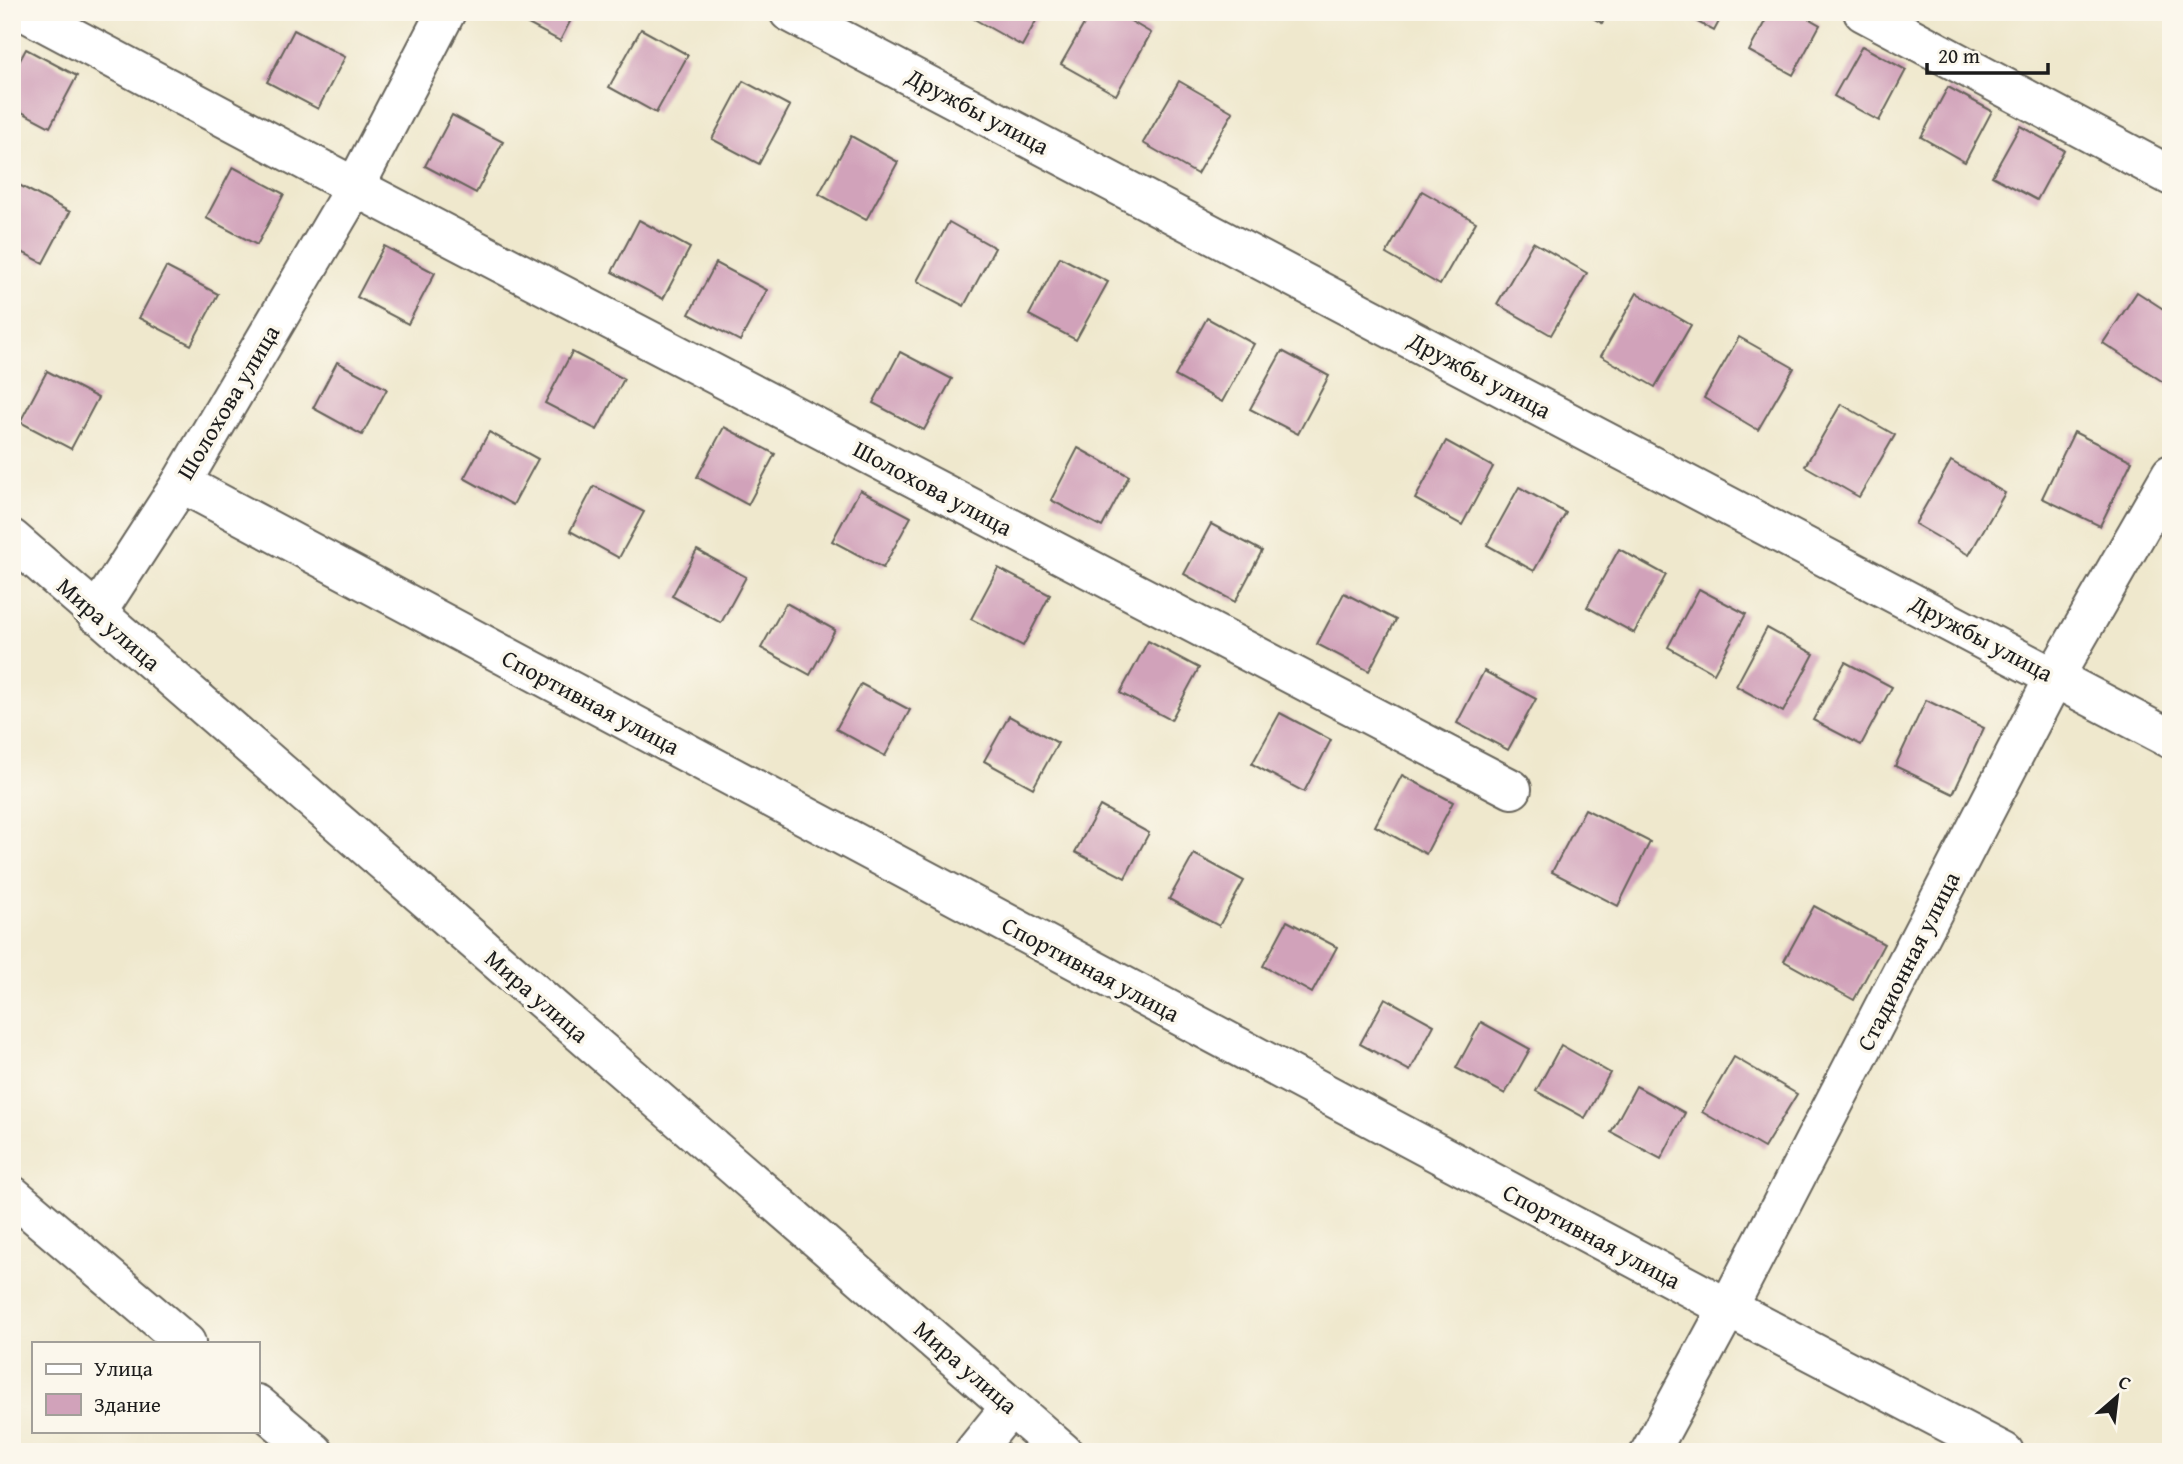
<svg xmlns="http://www.w3.org/2000/svg" width="2183" height="1464" viewBox="0 0 2183 1464" font-family="'Gentium Book Plus',serif">
<style>
.building{fill:#d1a2ba}
.lines{fill:none;stroke-linecap:round;stroke-linejoin:round}
.minor-casing{stroke:#66635a;stroke-width:42}
.minor{stroke:#fff;stroke-width:38}
.labels{text-anchor:middle;dominant-baseline:central;stroke-width:7;stroke-linejoin:round;paint-order:stroke}
.street-label{font-size:24px;fill:#1c1c1c;stroke:#fbf7ec}
</style>
<rect width="100%" height="100%" fill="#fbf7ec"/>
<filter id="ink" filterUnits="userSpaceOnUse"><feTurbulence type="fractalNoise" baseFrequency=".0143" numOctaves="2"/><feDisplacementMap in="SourceGraphic" scale="14" xChannelSelector="R" yChannelSelector="G"/><feConvolveMatrix kernelMatrix="1 2 1 2 8 2 1 2 1" color-interpolation-filters="sRGB"/></filter>
<filter id="wash" filterUnits="userSpaceOnUse"><feTurbulence type="fractalNoise" baseFrequency=".00686" numOctaves="4" result="noise"/><feDisplacementMap in="SourceGraphic" scale="28" xChannelSelector="R" yChannelSelector="G"/><feGaussianBlur stdDeviation="1.57" result="paint"/><feColorMatrix in="noise" values="0 0 0 0 0 0 0 0 0 0 0 0 0 0 0 0 0 1.4 0 .05"/><feComposite in="paint" operator="in"/></filter>
<g filter="url(#wash)">
<rect width="100%" height="100%" fill="#efe8cd"/>
<g id="blocks">
<g class="building">
<path d="M515 12H575L560 41 513 16Z"/>
<path d="M969 12H1041L1022 46 967 15Z"/>
<path d="M1091 12H1115L1151 33 1116 95 1061 64Z"/>
<path d="M1582 12H1607L1602 23Z"/>
<path d="M1679 12H1724L1714 31Z"/>
<path d="M1770 12H1797L1820 25 1793 75 1749 51Z"/>
<path d="M641 29 688 55 656 113 609 87Z"/>
<path d="M294 30 345 57 318 109 267 82Z"/>
<path d="M1862 46 1906 70 1879 121 1834 96Z"/>
<path d="M26 49 77 76 50 127 12 107V75Z"/>
<path d="M743 81 790 106 759 164 712 139Z"/>
<path d="M1179 81 1233 112 1197 174 1143 143Z"/>
<path d="M1948 87 1992 111 1965 162 1921 137Z"/>
<path d="M452 115 503 142 476 193 425 166Z"/>
<path d="M2020 126 2064 150 2037 200 1992 176Z"/>
<path d="M851 136 898 162 866 220 819 194Z"/>
<path d="M233 167 284 194 257 245 206 218Z"/>
<path d="M19 185 70 212 43 263 12 247V197Z"/>
<path d="M1422 191 1476 222 1440 285 1386 254Z"/>
<path d="M639 220 690 248 663 299 612 272Z"/>
<path d="M949 222 995 248 964 306 917 281Z"/>
<path d="M1533 242 1587 273 1551 335 1497 304Z"/>
<path d="M384 246 435 273 408 324 357 297Z"/>
<path d="M1060 257 1108 282 1076 340 1029 315Z"/>
<path d="M716 263 767 290 740 341 689 314Z"/>
<path d="M166 267 218 294 191 345 139 318Z"/>
<path d="M2137 292 2171 314V387L2103 343Z"/>
<path d="M1637 293 1691 325 1655 387 1601 356Z"/>
<path d="M1207 318 1254 344 1222 402 1175 376Z"/>
<path d="M1739 337 1794 368 1758 430 1704 398Z"/>
<path d="M1282 351 1329 376 1298 434 1250 409Z"/>
<path d="M572 352 624 379 597 430 545 403Z"/>
<path d="M900 352 952 379 924 430 873 403Z"/>
<path d="M337 362 387 389 362 435 313 408Z"/>
<path d="M47 371 98 398 71 449 20 422Z"/>
<path d="M1841 404 1895 435 1859 497 1805 466Z"/>
<path d="M724 427 775 454 748 505 697 477Z"/>
<path d="M489 432 538 459 513 505 464 478Z"/>
<path d="M2074 432 2132 461 2100 526 2042 498Z"/>
<path d="M1446 441 1493 467 1462 525 1415 499Z"/>
<path d="M1078 448 1129 476 1102 527 1051 500Z"/>
<path d="M1951 461 2005 493 1969 555 1915 524Z"/>
<path d="M594 486 644 512 619 558 570 531Z"/>
<path d="M1519 487 1566 513 1534 571 1487 545Z"/>
<path d="M860 490 911 517 883 568 832 541Z"/>
<path d="M1211 524 1262 551 1235 602 1184 574Z"/>
<path d="M1619 549 1666 575 1634 633 1587 607Z"/>
<path d="M697 550 746 577 721 623 672 596Z"/>
<path d="M998 568 1050 595 1023 646 971 619Z"/>
<path d="M1699 589 1746 614 1714 673 1668 647Z"/>
<path d="M1344 593 1396 620 1369 671 1317 644Z"/>
<path d="M786 603 835 630 810 675 761 648Z"/>
<path d="M1767 628 1814 654 1783 712 1736 686Z"/>
<path d="M1148 641 1199 668 1171 720 1120 693Z"/>
<path d="M1845 662 1892 687 1861 745 1813 720Z"/>
<path d="M1484 671 1536 699 1508 750 1457 723Z"/>
<path d="M861 684 910 710 885 756 836 729Z"/>
<path d="M1926 700 1984 728 1953 794 1895 766Z"/>
<path d="M1280 713 1331 740 1304 792 1252 764Z"/>
<path d="M1009 716 1058 743 1033 788 984 761Z"/>
<path d="M1402 775 1453 802 1426 854 1375 826Z"/>
<path d="M1100 806 1149 833 1125 878 1075 852Z"/>
<path d="M1585 809 1650 842 1618 906 1552 872Z"/>
<path d="M1194 854 1244 881 1219 926 1169 899Z"/>
<path d="M1814 906 1884 944 1854 1000 1784 961Z"/>
<path d="M1287 921 1337 947 1312 993 1263 966Z"/>
<path d="M1385 998 1434 1025 1410 1071 1360 1044Z"/>
<path d="M1481 1022 1530 1049 1505 1094 1456 1068Z"/>
<path d="M1561 1045 1610 1073 1585 1118 1536 1091Z"/>
<path d="M1734 1057 1797 1094 1764 1148 1702 1112Z"/>
<path d="M1636 1086 1685 1113 1661 1159 1611 1132Z"/>
</g>
</g>
</g>
<g filter="url(#ink)">
<use href="#blocks" fill-opacity="0" stroke="#66635a" stroke-width="2"/>
<g class="lines">
<defs>
<g id="minor">
<path d="M25 12 355 187 1512 789"/>
<path d="M789 12 2171 739"/>
<path d="M1863 12 2171 176"/>
<path d="M181 483 1728 1308 2004 1452"/>
<path d="M12 539 1063 1452"/>
<path d="M96 614 181 483 355 187 446 12"/>
<path d="M12 1195 186 1343"/>
<path d="M257 1404 314 1452"/>
<path d="M974 1452 1011 1406"/>
<path d="M1650 1452 1728 1308 2055 676 2171 474"/>
</g>
</defs>
<use href="#minor" class="minor-casing"/>
<use href="#minor" class="minor"/>
</g>
</g>
<g class="labels">
<g class="street-label">
<text transform="translate(978 111) rotate(28)">Дружбы улица</text>
<text transform="translate(1480 375) rotate(28)">Дружбы улица</text>
<text transform="translate(228 402) rotate(-59)">Шолохова улица</text>
<text transform="translate(933 488) rotate(28)">Шолохова улица</text>
<text transform="translate(109 624) rotate(41)">Мира улица</text>
<text transform="translate(1982 638) rotate(28)">Дружбы улица</text>
<text transform="translate(591 702) rotate(28)">Спортивная улица</text>
<text transform="translate(1908 961) rotate(-63)">Стадионная улица</text>
<text transform="translate(1091 969) rotate(28)">Спортивная улица</text>
<text transform="translate(537 996) rotate(41)">Мира улица</text>
<text transform="translate(1592 1236) rotate(28)">Спортивная улица</text>
<text transform="translate(966 1367) rotate(41)">Мира улица</text>
</g>
</g>
<rect width="2183" height="1464" fill="none" stroke="#fbf7ec" stroke-width="42"/>
<rect x="32" y="1342" width="228" height="91" fill="#fbf7ec" stroke="#a29f99" stroke-width="2"/>
<rect x="46" y="1364" width="35" height="10" fill="#ffffff" stroke="#a29f99" stroke-width="2"/>
<text x="94" y="1376" font-size="21" fill="#1c1c1c">Улица</text>
<rect x="46" y="1394" width="35" height="21" fill="#d1a2ba" stroke="#a29f99" stroke-width="2"/>
<text x="94" y="1412" font-size="21" fill="#1c1c1c">Здание</text>
<g transform="translate(2117 1397) rotate(28)" stroke="#fbf7ec" stroke-width="5" paint-order="stroke">
<path d="M0-5L12 26L0 18L-12 26Z" fill="#1c1c1c"/>
<text y="-10" font-size="19" font-weight="bold" text-anchor="middle" fill="#1c1c1c">С</text>
</g>
<path d="M1927 63v10h121v-10" fill="none" stroke="#1c1c1c" stroke-width="3.5"/>
<text x="1938" y="63" font-size="21" fill="#1c1c1c" stroke="#fbf7ec" stroke-width="5" paint-order="stroke">20 m</text>
</svg>
